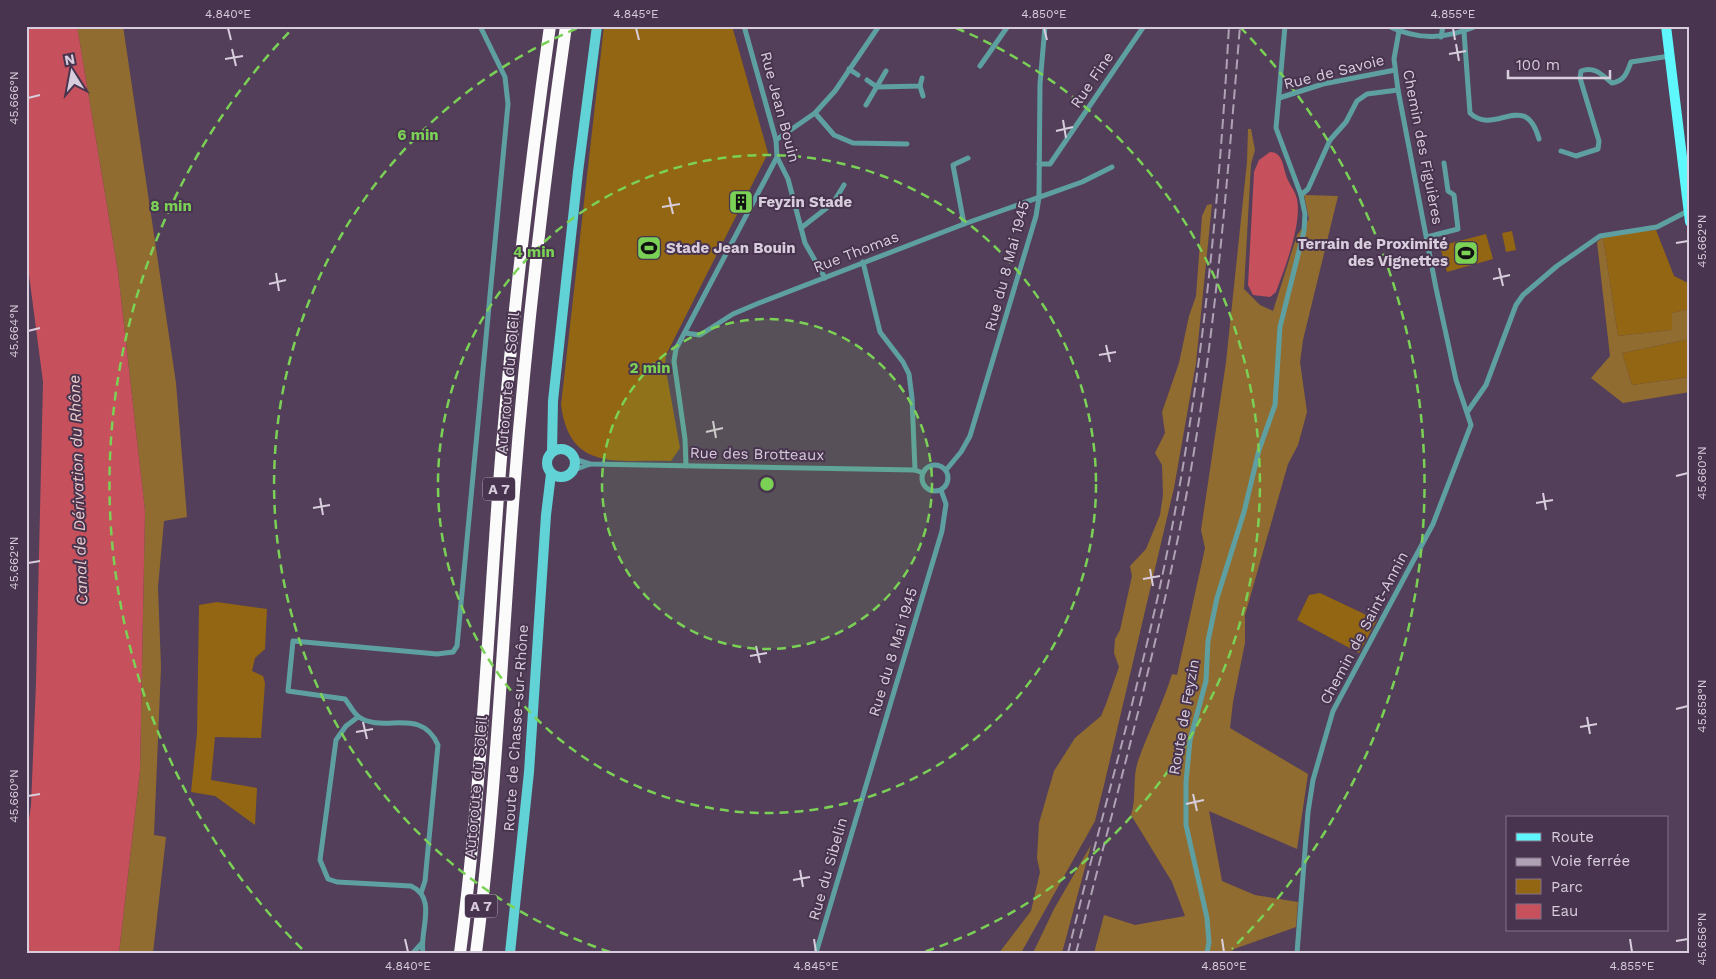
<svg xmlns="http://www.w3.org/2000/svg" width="1716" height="979" viewBox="0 0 1716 979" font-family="'Work Sans',sans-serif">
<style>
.green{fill:#926612}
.forest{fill:#916c30}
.water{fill:#c6505b}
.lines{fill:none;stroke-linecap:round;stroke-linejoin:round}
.minor{stroke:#5ea0a2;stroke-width:5}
.secondary{stroke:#61d2d5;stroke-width:10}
.primary{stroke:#5ef8fc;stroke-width:10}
.motorway{stroke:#fbfbfb;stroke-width:12}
.rail{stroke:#afa2b4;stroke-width:2;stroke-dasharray:10 5;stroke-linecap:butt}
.ticks{fill:none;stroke:#d8cddc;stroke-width:2}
.ring{fill:none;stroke:#7ad156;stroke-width:2.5;stroke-dasharray:9 6}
.labels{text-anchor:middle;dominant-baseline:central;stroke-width:4;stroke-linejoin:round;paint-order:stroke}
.shield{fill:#48344e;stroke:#ad9fb1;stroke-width:1}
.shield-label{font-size:14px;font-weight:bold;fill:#d8cddc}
.street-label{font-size:15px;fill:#d8cddc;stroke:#48344e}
.poi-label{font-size:15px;font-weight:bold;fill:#d8cddc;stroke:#48344e;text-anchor:start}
.water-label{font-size:16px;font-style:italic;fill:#ebcbcb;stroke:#48344e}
.centre{fill:#7ad156;stroke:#48344e;stroke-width:2.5}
.ring-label{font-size:15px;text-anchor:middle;font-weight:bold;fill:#7ad156;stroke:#48344e;stroke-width:4;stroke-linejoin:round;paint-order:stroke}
.neatline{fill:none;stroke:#d8cddc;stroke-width:2}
.ticks-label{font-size:12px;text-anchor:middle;fill:#d8cddc}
</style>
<rect width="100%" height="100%" fill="#533f59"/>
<g class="green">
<path d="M604 26H732L768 153 666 355 665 365 680 448 671 461C618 459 570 473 561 405Z"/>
<path d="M1656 230 1674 276 1690 284V309L1672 313V330L1618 336 1603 237 1621 233Z"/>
<path d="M1512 231 1516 250 1506 252 1502 233Z"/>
<path d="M1486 234 1493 259 1447 272 1440 246Z"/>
<path d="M1690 339V377L1632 385 1622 353Z"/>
<path d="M1320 593 1377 620 1359 653 1297 620 1309 595Z"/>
<path d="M217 602 267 609 265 649 255 658 252 671 263 676 265 683 261 738 215 737 211 780 257 788 255 825 215 796 191 792 197 733 199 605Z"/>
</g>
<g class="forest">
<path d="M77 26H123L176 383 187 517 164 521 158 587 161 667 154 835 166 837 153 953H119L140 771 145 511 118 272Z"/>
<path d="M1248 129H1251L1255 150 1251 164 1244 289 1260 305 1273 311 1297 235 1309 219 1304 195 1338 196 1303 340 1300 362 1307 412 1298 445 1288 464 1245 615V643L1233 702 1230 728 1308 774 1297 849 1209 811 1222 881 1255 895 1298 902 1296 927 1234 949 1230 953H1094L1104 915 1135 925 1185 916 1172 882 1131 815C1137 798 1132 778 1138 761 1148 732 1163 704 1172 674L1177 675 1205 548 1201 530 1226 362 1247 162Z"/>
<path d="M1212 204 1196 363 1174 488 1104 785 1095 821 1021 953H999L1031 911 1040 872 1037 858 1039 823 1054 771 1075 738 1101 716 1106 704 1119 667 1114 653 1115 639 1120 630 1132 576 1130 566 1146 549 1160 515 1163 495 1162 465 1155 453 1165 433 1162 412 1179 363 1189 316 1196 296 1202 216 1207 205Z"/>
<path d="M1603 237 1618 336 1672 330V313L1690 309V339L1622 353 1632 385 1690 377V392L1623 403 1591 378 1610 356 1597 242Z"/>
<path d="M1091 845 1062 953H1033L1054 909Z"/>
</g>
<g class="water">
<path d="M26 26H77L118 272 145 511 140 771 119 953H26V841L31 805 36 683 43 382 26 252Z"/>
<path d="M1270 152C1282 152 1283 165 1286 175 1288 183 1295 190 1297 199 1302 225 1285 267 1276 292L1270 297 1253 295 1248 285 1254 172 1259 160Z"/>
</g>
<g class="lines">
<g class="minor">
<path d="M744 26 776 140 777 157 788 179 805 243 825 278"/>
<path d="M1388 26C1420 41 1445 39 1477 26"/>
<path d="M1464 32 1470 113C1495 137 1525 89 1539 139"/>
<path d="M1441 37 1443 26"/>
<path d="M980 66 1008 26"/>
<path d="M849 69 858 75"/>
<path d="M867 80 877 87 920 86 922 78"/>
<path d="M920 86 923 96"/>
<path d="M1279 98 1323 84 1395 70"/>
<path d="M866 105 886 71"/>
<path d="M815 113 834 135 853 143 907 144"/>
<path d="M776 140 815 113 835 91 879 26"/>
<path d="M1561 151 1576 156 1598 149 1599 141 1580 78 1581 71C1595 66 1602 75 1612 83 1625 81 1627 72 1631 62L1670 56"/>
<path d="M1039 164H1050L1144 26"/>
<path d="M1301 195 1308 189 1330 140 1346 122 1357 101 1367 94 1398 90"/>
<path d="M964 224 953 165 968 158"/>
<path d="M801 228 833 203 844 185"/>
<path d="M1427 237 1458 229 1454 195 1448 191 1444 163"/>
<path d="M863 262 880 332 903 362 909 374 912 398 915 470"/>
<path d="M685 333 700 335 733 314 759 303 964 224 1082 182 1112 167"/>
<path d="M1468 411 1486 385 1516 305 1523 295 1557 266 1600 236 1657 227 1688 211"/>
<path d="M574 459 590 464 915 470 923 473"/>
<circle cx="935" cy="478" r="13"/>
<path d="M686 466 685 439 674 361 676 349 777 157"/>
<path d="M574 470 590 464"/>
<path d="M946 470 961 452 970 436 1036 216 1039 197 1040 84 1045 26"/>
<path d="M358 717 346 726 336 740 320 860 328 879 337 882 411 886C438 898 419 931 423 953"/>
<path d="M421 893 425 881 438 745C421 706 384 734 359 717 354 714 349 704 345 699L288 691 293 641 437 654 453 652 457 646 508 104 505 77 480 26"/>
<path d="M413 953 422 943"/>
<path d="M816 953 942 531 946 504 941 490"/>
<path d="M1207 953 1209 942 1207 918 1186 825V782L1190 740 1206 681 1208 641 1217 598 1244 512 1259 450 1275 405 1280 327 1304 231 1305 214 1301 195 1276 128 1285 26"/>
<path d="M1297 953 1308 812 1313 780 1333 711 1433 524 1471 425 1456 380 1436 288 1398 90 1394 59 1399 31"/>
</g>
<g class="secondary">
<circle cx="561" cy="463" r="14"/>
<path d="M552 452 553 401 578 172 597 26"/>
<path d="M510 953 529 772 546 515 551 474"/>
</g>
<path class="primary" d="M1666 26 1690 222"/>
<g class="motorway">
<path d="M460 953C480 801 487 648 498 496 510 339 528 182 550 26"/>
<path d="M476 953C496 800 502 645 514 491 526 336 544 181 566 26"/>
</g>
<g class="rail">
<path d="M1068 953C1100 819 1140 687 1167 553 1202 379 1219 203 1229 26"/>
<path d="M1076 953C1115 801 1157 650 1186 497 1215 341 1227 184 1240 26"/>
</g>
</g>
<path class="ticks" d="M228 28 231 40M636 28 639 40M1044 28 1047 40M1453 28 1455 40M1456 44 1459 61M232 49 236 66M1449 54 1466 51M225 59 243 56M28 98 40 95M1063 120 1066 138M1056 131 1073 127M669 197 673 214M662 207 680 204M1676 243 1688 241M1499 268 1503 286M276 273 279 291M1493 279 1510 275M269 284 286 280M28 331 40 328M1106 345 1110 362M1099 355 1116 352M713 421 716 438M706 432 723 428M1676 476 1688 473M1543 493 1546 510M320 498 323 515M1536 503 1553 500M313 508 330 505M28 563 40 561M1150 569 1153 586M1143 579 1160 576M756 646 760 663M750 656 767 653M1676 709 1688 706M1587 717 1590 734M363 722 367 739M1580 727 1597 724M356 732 373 729M1193 794 1197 811M28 796 40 794M1186 804 1204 800M800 870 803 887M793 880 810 877M405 939 408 952M814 939 816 952M1222 939 1224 952M1630 939 1632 952M1676 941 1688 939"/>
<circle cx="767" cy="484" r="165" fill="#7ad156" fill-opacity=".12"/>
<g class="ring">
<circle cx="767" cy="484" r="165"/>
<circle cx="767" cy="484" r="329"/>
<path d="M610 952A494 494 0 0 1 578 28M956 28A494 494 0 0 1 924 952"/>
<path d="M302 949A658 658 0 0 1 294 27M1240 27A658 658 0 0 1 1232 949"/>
</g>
<defs>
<symbol id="building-square" viewBox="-11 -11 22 22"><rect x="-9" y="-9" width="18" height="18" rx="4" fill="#7ad156" stroke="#48344e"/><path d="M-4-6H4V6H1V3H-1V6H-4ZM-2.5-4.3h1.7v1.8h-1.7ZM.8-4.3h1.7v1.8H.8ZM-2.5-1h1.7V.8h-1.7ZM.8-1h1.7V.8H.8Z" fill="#111"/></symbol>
<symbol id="stadium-square" viewBox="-11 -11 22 22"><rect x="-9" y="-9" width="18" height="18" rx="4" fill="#7ad156" stroke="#48344e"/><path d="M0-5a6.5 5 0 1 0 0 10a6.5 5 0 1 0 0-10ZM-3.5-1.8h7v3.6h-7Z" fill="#111"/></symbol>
</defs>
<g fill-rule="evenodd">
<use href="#building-square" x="727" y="188" width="28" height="28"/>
<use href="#stadium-square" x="635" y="234" width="28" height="28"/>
<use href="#stadium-square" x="1452" y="239" width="28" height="28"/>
</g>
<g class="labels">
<g class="shield">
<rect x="483" y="477.5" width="32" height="23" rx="4"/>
<rect x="465" y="894.5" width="32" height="23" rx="4"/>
</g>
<g class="shield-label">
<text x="499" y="489">A 7</text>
<text x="481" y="906">A 7</text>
</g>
<g class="street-label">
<text transform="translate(1334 72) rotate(-14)">Rue de Savoie</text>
<text transform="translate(1092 80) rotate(-56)">Rue Fine</text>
<text transform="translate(780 107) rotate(75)">Rue Jean Bouin</text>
<text transform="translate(1423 147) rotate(79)">Chemin des Figuières</text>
<text transform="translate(856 252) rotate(-21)">Rue Thomas</text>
<text transform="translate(1007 266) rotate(-75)">Rue du 8 Mai 1945</text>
<text transform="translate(508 383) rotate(-85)">Autoroute du Soleil</text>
<text transform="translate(757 454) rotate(1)">Rue des Brotteaux</text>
<text transform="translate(1364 628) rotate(-62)">Chemin de Saint-Annin</text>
<text transform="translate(893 652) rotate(-73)">Rue du 8 Mai 1945</text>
<text transform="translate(1184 717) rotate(-80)">Route de Feyzin</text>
<text transform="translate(516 728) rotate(-86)">Route de Chasse-sur-Rhône</text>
<text transform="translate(476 787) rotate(-85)">Autoroute du Soleil</text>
<text transform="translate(828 869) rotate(-74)">Rue du Sibelin</text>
</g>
<g class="poi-label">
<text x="758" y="202">Feyzin Stade</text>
<text x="1448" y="244" text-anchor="end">Terrain de Proximité<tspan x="1448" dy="17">des Vignettes</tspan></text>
<text x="666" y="248">Stade Jean Bouin</text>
</g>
<g class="water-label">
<text transform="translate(78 490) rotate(-92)">Canal de Dérivation du Rhône</text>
</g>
</g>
<circle cx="767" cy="484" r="8" class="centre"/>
<g class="ring-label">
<text x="418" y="140">6 min</text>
<text x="171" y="211">8 min</text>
<text x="534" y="257">4 min</text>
<text x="650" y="373">2 min</text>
</g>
<rect width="1716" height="979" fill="none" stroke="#48344e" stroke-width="55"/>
<rect x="1506" y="816" width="162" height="115" fill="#48344e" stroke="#827187"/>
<rect x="1516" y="833" width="25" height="8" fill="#5ef8fc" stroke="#827187"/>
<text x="1551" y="842" font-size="15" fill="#d8cddc">Route</text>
<rect x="1516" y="858" width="25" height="8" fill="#afa2b4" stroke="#827187"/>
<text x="1551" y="866" font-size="15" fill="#d8cddc">Voie ferrée</text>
<rect x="1516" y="879" width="25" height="15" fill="#926612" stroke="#827187"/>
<text x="1551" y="892" font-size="15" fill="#d8cddc">Parc</text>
<rect x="1516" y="904" width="25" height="15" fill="#c6505b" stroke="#827187"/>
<text x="1551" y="916" font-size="15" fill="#d8cddc">Eau</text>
<g transform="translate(72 72) rotate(349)" stroke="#48344e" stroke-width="4" paint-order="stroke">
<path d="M0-4L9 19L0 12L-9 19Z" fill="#d8cddc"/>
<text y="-8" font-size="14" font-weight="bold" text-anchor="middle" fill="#d8cddc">N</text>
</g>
<path d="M1508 70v8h102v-8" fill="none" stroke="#d8cddc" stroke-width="2.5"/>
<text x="1516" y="70" font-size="15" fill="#d8cddc" stroke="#48344e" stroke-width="4" paint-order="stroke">100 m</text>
<rect x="28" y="28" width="1660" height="924" class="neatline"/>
<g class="ticks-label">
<text x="228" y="18">4.840°E</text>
<text x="636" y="18">4.845°E</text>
<text x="1044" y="18">4.850°E</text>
<text x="1453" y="18">4.855°E</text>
<text transform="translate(14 98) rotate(-90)" y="4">45.666°N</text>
<text transform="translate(1702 241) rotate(-90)" y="4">45.662°N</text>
<text transform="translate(14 331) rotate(-90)" y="4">45.664°N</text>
<text transform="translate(1702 473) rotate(-90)" y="4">45.660°N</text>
<text transform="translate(14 563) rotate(-90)" y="4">45.662°N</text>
<text transform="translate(1702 706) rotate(-90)" y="4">45.658°N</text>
<text transform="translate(14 796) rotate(-90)" y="4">45.660°N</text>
<text transform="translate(1702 939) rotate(-90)" y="4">45.656°N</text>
<text x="408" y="970">4.840°E</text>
<text x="816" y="970">4.845°E</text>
<text x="1224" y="970">4.850°E</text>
<text x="1632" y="970">4.855°E</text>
</g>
</svg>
